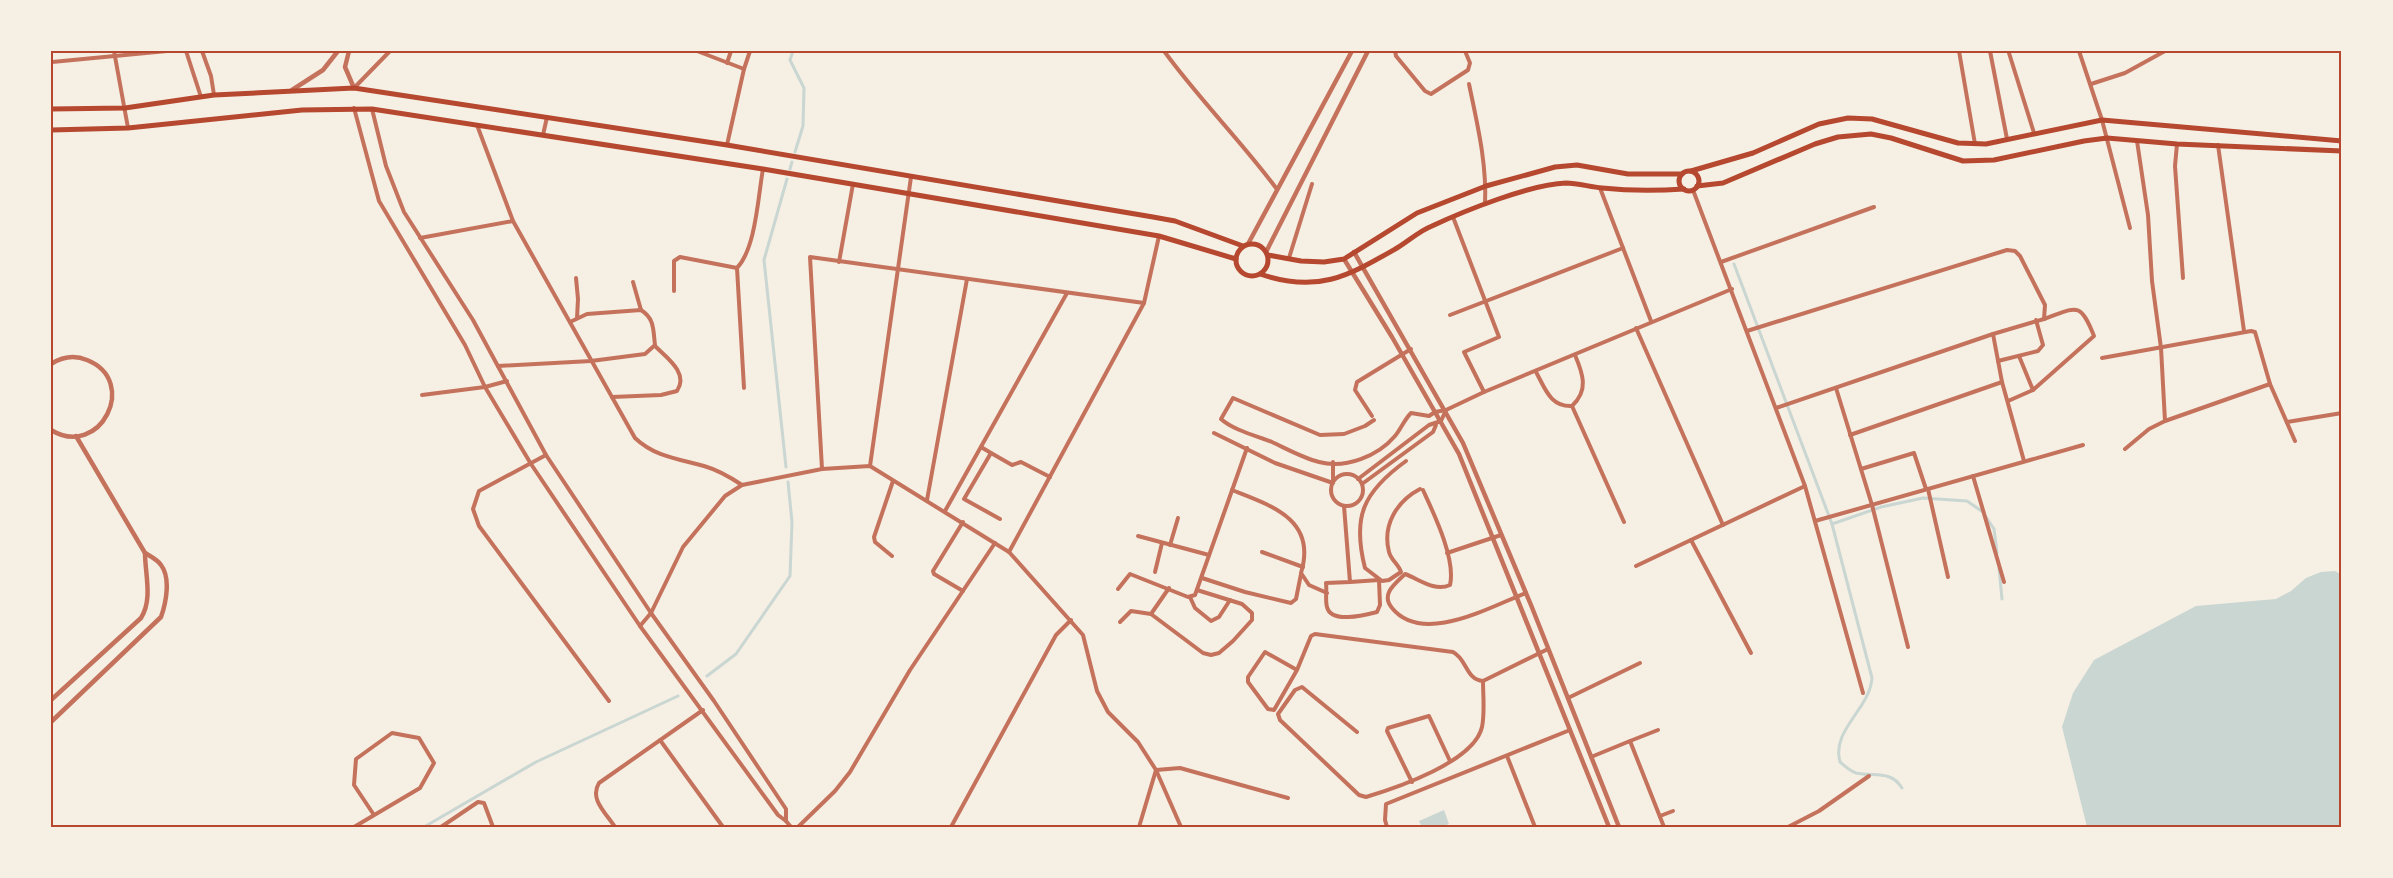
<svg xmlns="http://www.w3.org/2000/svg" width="2393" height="878" viewBox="0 0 2393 878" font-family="Ubuntu,sans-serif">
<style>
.water{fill:#c9d6d2}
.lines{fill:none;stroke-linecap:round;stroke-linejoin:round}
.stream{stroke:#c9d6d2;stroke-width:3}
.minor{stroke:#c5725c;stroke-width:4}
.tertiary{stroke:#c5725c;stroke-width:4.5}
.secondary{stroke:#b5482f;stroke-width:5}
.neatline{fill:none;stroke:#b5482f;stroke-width:2}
</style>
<rect width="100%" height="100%" fill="#f6efe4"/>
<g class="water">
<path d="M2335 571 2342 575V827H2087L2062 727 2073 693 2094 660 2196 606 2276 599 2291 591 2306 578 2321 572Z"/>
<path d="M1444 810 1449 824 1441 827H1422L1419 821Z"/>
</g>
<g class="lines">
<g class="stream">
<path d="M793 51 790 60 804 88 803 126 795 152"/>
<path d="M790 169 792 162"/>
<path d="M1734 264 1832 524 1872 678C1870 709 1831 730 1840 762 1845 766 1850 771 1856 773 1875 777 1891 770 1902 788"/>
<path d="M786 467 764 260 787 179"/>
<path d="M1986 517 1994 529 1997 553"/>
<path d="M1832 524 1881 507 1923 498 1967 501 1983 512"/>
<path d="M1999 568 2002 599"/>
<path d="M707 676 736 654 790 576 792 522 788 482"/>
<path d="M424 827 536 762 678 696"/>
</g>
<g class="minor">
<path d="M114 51 128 128"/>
<path d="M186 51 201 97"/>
<path d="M202 51 211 76 214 95"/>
<path d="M697 51 744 69"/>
<path d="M1164 51C1199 99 1241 141 1276 188"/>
<path d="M1395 51 1396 56 1425 91 1431 94 1468 70 1470 63 1465 51"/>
<path d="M1959 51 1975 144"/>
<path d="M1990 51 2007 139"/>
<path d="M2079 51 2102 120 2130 228"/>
<path d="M2009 53 2034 133"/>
<path d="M52 62 167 51"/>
<path d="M727 63 731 51"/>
<path d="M1469 84C1477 123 1487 163 1485 204"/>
<path d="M2091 84 2125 73 2165 51"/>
<path d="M354 88 390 51"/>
<path d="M354 108 379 201 465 345 485 387 531 464 640 626 778 815 786 821 791 827"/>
<path d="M372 109 386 166 404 212 473 320 546 455 651 613 714 701 786 809V821"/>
<path d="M477 125 513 221 635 438C655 457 679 459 704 466 718 470 730 477 742 485"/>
<path d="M543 135 547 117"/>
<path d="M2177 144 2175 166 2183 278"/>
<path d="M727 145 744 69 750 51"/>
<path d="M2218 145 2244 331"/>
<path d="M1600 188 1651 321"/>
<path d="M1693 190 1805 486 1863 693"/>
<path d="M1453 217 1499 337 1464 352 1484 392"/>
<path d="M420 238 513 221"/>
<path d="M1289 258 1312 184"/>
<path d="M839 262 853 184"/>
<path d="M1721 262 1874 207"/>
<path d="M576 278 578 299 577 318"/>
<path d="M633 282 641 310"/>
<path d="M674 291V261L680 257 737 268"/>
<path d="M1144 303 810 257 822 469 870 466 1009 552 1083 635 1097 691 1108 712 1138 742 1156 770 1181 827"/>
<path d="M1450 315 1623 248"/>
<path d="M1636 328 1723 525"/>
<path d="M1747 331 2007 250 2015 251 2020 256 2045 305 2044 319 1993 334 1776 408"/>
<path d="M1993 334 2002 382 2024 461"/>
<path d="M2019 356 2033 390"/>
<path d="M2102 358 2251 331 2255 332 2270 384"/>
<path d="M1998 361 2038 351 2043 345 2036 320"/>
<path d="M498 366 591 361 645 354 655 345C653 330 655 319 641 310L587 314 570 322"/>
<path d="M1536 372C1545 388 1550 407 1572 406L1624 522"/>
<path d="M744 388 737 268C756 248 758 196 763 169"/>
<path d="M1836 388 1872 505 1908 647"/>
<path d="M422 395 485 387 507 381"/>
<path d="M612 397 661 395 677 391C689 373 667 358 655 346"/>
<path d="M2008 401 2033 390 2094 336C2080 301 2077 307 2044 319"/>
<path d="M1572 406C1589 390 1583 374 1575 355"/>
<path d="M1372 416 1355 390 1357 382 1411 349"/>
<path d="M1374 420 1365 426 1344 434 1320 435 1233 398 1221 419C1233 430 1257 436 1272 442 1287 449 1303 458 1319 462 1346 469 1378 456 1395 436 1401 429 1404 420 1411 413L1429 416 1435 412 1446 410"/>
<path d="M2165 421 2270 384 2295 441"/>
<path d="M2287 422 2342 413"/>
<path d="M1214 433 1275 463 1333 483V462"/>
<path d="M1850 435 2002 382"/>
<path d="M981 447 991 453"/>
<path d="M2125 449 2149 429 2165 421 2161 348 2152 281 2148 215 2137 141"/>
<path d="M546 455 479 491 473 509 479 526 609 701"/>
<path d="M1406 461C1363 492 1352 517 1365 568L1382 581 1389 580 1401 572C1399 565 1391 560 1389 552 1382 525 1397 501 1420 489"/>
<path d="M870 466 911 177"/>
<path d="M1861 469 1914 453 1926 489"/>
<circle cx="1347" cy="490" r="16"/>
<path d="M1973 476 2004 582"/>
<path d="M1358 479 1429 425 1441 421 1446 410 1484 392 1732 289"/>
<path d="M1362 484 1433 432 1436 425"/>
<path d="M1928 489 1948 577"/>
<path d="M1232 490C1273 506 1317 520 1301 573L1309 585 1327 593"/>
<path d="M1423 490C1434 514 1456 559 1450 585 1434 592 1419 579 1405 574 1396 583 1380 594 1392 608 1423 646 1491 606 1526 593"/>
<path d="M927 500 967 279"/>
<path d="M1344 506 1350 582 1326 583C1327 590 1325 600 1327 607 1331 624 1365 615 1377 612L1380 605 1379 580 1350 582"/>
<path d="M945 511 1067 293"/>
<path d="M1000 519 964 499 991 453 1012 465 1021 462 1050 477"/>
<path d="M1815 521 2083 445"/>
<path d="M963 522 933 571 934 574 963 591"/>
<path d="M1138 536 1209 555"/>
<path d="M1691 540 1751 653"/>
<path d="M1170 545 1178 518"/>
<path d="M1009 552 1144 303 1159 236"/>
<path d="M1262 552 1303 567"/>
<path d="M1447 553 1501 535"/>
<path d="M892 556 875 542 874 537 893 481"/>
<path d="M1636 566 1805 486"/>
<path d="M1155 572 1162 543"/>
<path d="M1202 578 1245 592 1291 603 1296 599 1301 574"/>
<path d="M1118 589 1130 574 1188 597 1195 595 1247 448"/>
<path d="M1190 597 1195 608 1211 621 1219 617 1230 600"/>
<path d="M1151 614 1169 588"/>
<path d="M1120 622 1131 611 1151 614 1203 653 1211 655 1219 653 1233 641 1252 620V613L1242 604 1197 590"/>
<path d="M640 626 651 613 683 547 725 496 742 485 822 469"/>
<path d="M1297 670 1274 710 1268 709 1248 682V677L1265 652 1297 670 1311 636 1315 634 1453 652C1467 659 1466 680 1483 681L1548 649"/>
<path d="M1568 698 1640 663"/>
<path d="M1357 732 1302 687 1295 690 1278 714 1280 720 1359 795 1366 797C1396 788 1474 762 1482 727 1485 713 1483 695 1483 681"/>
<path d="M660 740 723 827"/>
<path d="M1630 741 1658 730"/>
<path d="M1507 756 1535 827"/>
<path d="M1591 757 1630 741 1664 827"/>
<path d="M1156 770 1180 768 1288 798"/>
<path d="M1412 782 1387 731 1388 728 1429 716 1450 761"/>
<path d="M1660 816 1673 811"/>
<path d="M354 827 420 788 434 763 419 738 392 733 356 759 354 785 374 815"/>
<path d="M441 827 478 802 484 803 493 827"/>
<path d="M615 827C606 813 589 799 599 783L703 710"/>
<path d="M798 827 835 791 850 772 910 670 995 543"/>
<path d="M951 827 1056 635 1071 620"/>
<path d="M1139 827 1156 770"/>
<path d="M1387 827 1385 820 1386 804 1570 730"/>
<path d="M1788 827 1819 811 1869 776"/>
</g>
<g class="tertiary">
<path d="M349 51 345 67 354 88"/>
<path d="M292 90 323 70 338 51"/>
<path d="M1248 244 1352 51"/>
<path d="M1266 252 1368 51"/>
<path d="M1354 252 1463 443 1531 605 1619 827"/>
<path d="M1344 259 1392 337 1459 454 1609 827"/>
<path d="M51 364C62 357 75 355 87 360 140 381 100 460 51 430"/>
<path d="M51 700 141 618C153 599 145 574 145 553"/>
<path d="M51 722 161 617C166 603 171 578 161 565 158 560 150 556 145 553L76 436"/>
</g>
<g class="secondary">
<path d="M51 109 125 108 214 95 354 88 727 145 1153 217 1175 221 1243 246"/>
<path d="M51 130 128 128 302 110 372 109 763 169 1159 236 1236 259"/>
<path d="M1691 171 1753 153 1819 124 1848 118 1872 119 1958 143 1986 144 2102 120 2342 141"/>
<circle cx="1689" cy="181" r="10"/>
<path d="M1697 186 1723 183 1815 144 1838 137 1871 134 1891 138 1963 161 1994 160 2084 141 2107 138 2177 144 2342 151"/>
<circle cx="1252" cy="260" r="16"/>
<path d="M1268 255 1301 261 1324 262 1344 259 1417 213 1486 186 1555 167 1577 165 1628 174H1682"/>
<path d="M1260 274C1318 294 1348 276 1397 248 1409 241 1419 231 1432 226 1464 211 1531 184 1566 183 1578 183 1590 187 1602 188 1630 191 1656 191 1684 189"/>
</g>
</g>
<rect width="2393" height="878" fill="none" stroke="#f6efe4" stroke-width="105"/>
<rect x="52" y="52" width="2288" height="774" class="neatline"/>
</svg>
